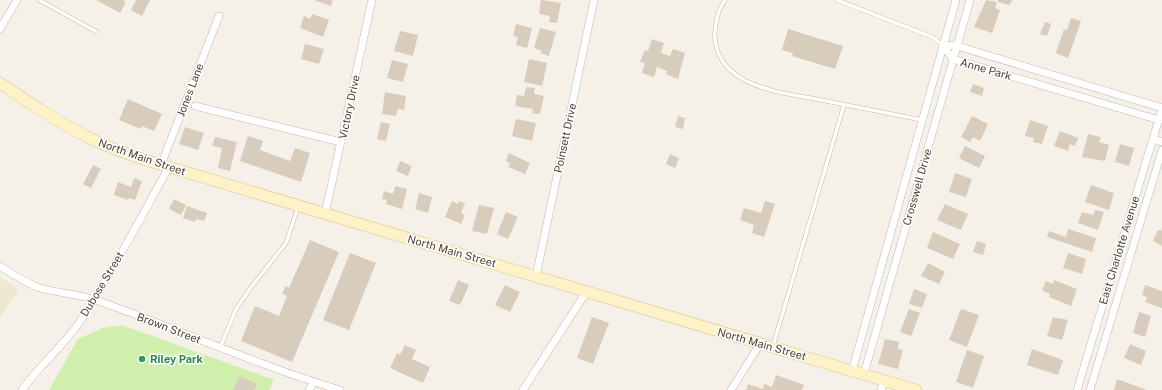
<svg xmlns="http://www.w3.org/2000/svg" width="1162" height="390" viewBox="0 0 1162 390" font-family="'Public Sans',sans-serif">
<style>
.education{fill:#f0e7d0}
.green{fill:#d0eeac}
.building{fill:#d8cdbc}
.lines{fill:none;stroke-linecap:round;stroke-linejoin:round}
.lane-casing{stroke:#c2b9a9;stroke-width:4.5}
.street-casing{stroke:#c2b9a9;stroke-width:8}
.secondary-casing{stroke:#dac793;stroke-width:12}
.lane{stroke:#fff;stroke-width:3.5}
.street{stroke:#fff;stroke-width:7}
.secondary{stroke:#fff2c8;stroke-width:11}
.leisure-dot{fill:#2e9e5b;stroke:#fff;stroke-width:1.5}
.labels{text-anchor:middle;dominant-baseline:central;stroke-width:3;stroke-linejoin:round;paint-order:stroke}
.street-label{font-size:11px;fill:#4a4235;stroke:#fff}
.leisure-label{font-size:11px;font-weight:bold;fill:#27864d;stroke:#fff;text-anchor:start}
</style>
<rect width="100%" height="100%" fill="#f5f1e8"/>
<path class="education" d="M0 277 19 290 0 317Z"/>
<path class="green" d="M122 325 274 380 269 390H49L78 339 103 328Z"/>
<g class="building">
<path d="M96 0H123L126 2 120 13Z"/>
<path d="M136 0H150L142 16 131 10Z"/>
<path d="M314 0H333L331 6Z"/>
<path d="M541 0 561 3 557 23 549 22 550 16 539 14Z"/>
<path d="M986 0 997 2 995 8 1000 10 992 33 974 27Z"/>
<path d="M998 0H1012L1010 5 998 2Z"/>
<path d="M312 14 329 20 323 37 300 28 304 16 310 19Z"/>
<path d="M1071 18 1081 21 1068 58 1056 53 1064 29 1067 30Z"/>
<path d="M1045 22 1051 24 1047 36 1040 34Z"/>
<path d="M516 24 532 28 527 48 516 45 518 37 513 36Z"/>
<path d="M540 28 556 32 549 56 541 53 542 51 534 48Z"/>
<path d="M788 29 843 46 835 69 792 56 793 53 782 50Z"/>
<path d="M400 31 418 35 413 56 394 51Z"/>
<path d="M652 39 664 43 661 53 670 56 673 49 685 53 678 79 666 74 667 71 657 67 654 77 642 73 645 63 640 62 645 50 648 51Z"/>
<path d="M305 44 324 49 319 64 301 59Z"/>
<path d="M529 59 547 63 542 86 524 82Z"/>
<path d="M392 60 408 64 403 82 387 78Z"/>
<path d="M973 84 984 88 982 96 970 92Z"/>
<path d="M526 87 535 88 534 94 544 96 540 114 532 113 533 109 515 106 517 95 524 96Z"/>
<path d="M385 92 406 96 404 110 398 109 396 116 382 114Z"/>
<path d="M128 99 162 114 154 131 142 126 141 129 119 120Z"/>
<path d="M678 116 685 118 683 129 675 127Z"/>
<path d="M972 116 988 124 980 141 973 137 970 142 961 137Z"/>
<path d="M516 119 536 123 532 141 512 136Z"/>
<path d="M1030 120 1048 126 1042 144 1033 142 1034 138 1025 136Z"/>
<path d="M381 122 390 124 386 141 377 139Z"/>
<path d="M185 127 204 133 198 150 179 144Z"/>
<path d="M1060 131 1078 138 1075 146 1070 144 1068 151 1054 146Z"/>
<path d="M1088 134 1101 137 1099 142 1109 145 1105 161 1082 157Z"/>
<path d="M248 136 263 141 260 150 290 161 295 148 310 153 301 182 240 161Z"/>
<path d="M215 137 237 142 230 171 218 168 222 148 212 146Z"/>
<path d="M1120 144 1134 148 1129 166 1115 162Z"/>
<path d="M965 146 985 156 979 168 959 158Z"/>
<path d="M509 153 530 163 525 174 508 167 510 163 506 161Z"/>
<path d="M670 154 679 158 675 168 666 164Z"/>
<path d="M400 161 412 166 408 176 396 171Z"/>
<path d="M93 165 101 169 91 188 83 184Z"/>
<path d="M955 173 972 179 966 197 949 192Z"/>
<path d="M134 178 142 181 135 200 129 198 128 200 114 195 118 182 131 187Z"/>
<path d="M1091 185 1114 193 1109 210 1085 202Z"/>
<path d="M395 186 407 189 402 209 386 204 387 200 382 199 384 191 393 194Z"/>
<path d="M419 193 432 197 428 213 415 209Z"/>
<path d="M174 199 186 205 181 215 169 209Z"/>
<path d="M452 201 458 204 459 201 465 203 461 213 465 215 461 224 445 217Z"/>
<path d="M765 201 775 204 764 237 752 233 754 225 740 220 744 208 761 213Z"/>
<path d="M945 204 968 214 961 230 937 220Z"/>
<path d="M479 205 494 208 487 234 472 231Z"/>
<path d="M187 206 207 213 204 221 196 219 195 222 183 218Z"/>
<path d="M1095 210 1104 212 1098 230 1078 223 1082 212 1093 215Z"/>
<path d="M506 212 518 217 508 239 497 234Z"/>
<path d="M1162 228V246L1153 241 1158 230 1161 231Z"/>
<path d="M1068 229 1096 238 1092 252 1047 237 1049 231 1066 237Z"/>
<path d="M933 232 960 244 953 259 927 248Z"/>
<path d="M310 240 339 252 292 362 241 341 255 306 279 316 287 296 282 294 286 286 289 288Z"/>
<path d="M977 241 986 244 983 255 973 252Z"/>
<path d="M350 253 376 263 349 330 323 320Z"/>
<path d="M1068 253 1086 259 1082 274 1063 268Z"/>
<path d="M928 263 945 272 939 284 921 276Z"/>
<path d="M458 280 469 285 460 305 449 301Z"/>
<path d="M1054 280 1077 289 1071 306 1049 297 1050 294 1042 290 1046 281 1053 284Z"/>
<path d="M505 285 520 292 510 312 495 305Z"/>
<path d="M1145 285 1162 291V308L1145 302 1147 297 1142 295Z"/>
<path d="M914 289 927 294 922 308 909 304Z"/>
<path d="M909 309 920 313 911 336 900 332Z"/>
<path d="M961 309 979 315 967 347 949 340Z"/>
<path d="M1139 312 1151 316 1145 337 1133 333Z"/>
<path d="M592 317 609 323 593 364 577 358Z"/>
<path d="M1053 317 1068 320 1062 340 1047 336Z"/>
<path d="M885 339 899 342 898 349 903 350 898 369 878 364Z"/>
<path d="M1130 344 1146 351 1141 365 1124 358Z"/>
<path d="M405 345 416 350 412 359 430 367 423 383 390 368 397 353 400 355Z"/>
<path d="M1032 349 1063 360 1058 375 1027 365Z"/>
<path d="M967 350 984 356 973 388 956 382Z"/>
<path d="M776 375 804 385 802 390H746L748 384 763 389 764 384 772 387Z"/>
<path d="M239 376 257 384 254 390H233Z"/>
<path d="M1117 379 1147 390H1114Z"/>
</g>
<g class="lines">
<defs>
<g id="lane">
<path d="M39 0 97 32"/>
<path d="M725 0C718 9 716 20 715 31 713 53 726 70 744 80 767 92 795 95 821 100 855 107 888 113 922 120"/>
<path d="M837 0 932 37 943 45"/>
<path d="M773 346 844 105"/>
<path d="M220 348 236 309 252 286 286 243 298 207"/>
</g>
<g id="street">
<path d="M0 29 17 0"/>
<path d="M943 45 953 59 1159 120 1162 119"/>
<path d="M943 45 957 46 1162 108"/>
<path d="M195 106 341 142"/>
<path d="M1153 139 1162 142"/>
<path d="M161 165 219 16"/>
<path d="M325 214 372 0"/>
<path d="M0 266C12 274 26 283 40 288 58 293 78 294 96 300 178 329 257 365 340 390"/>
<path d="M536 276 594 0"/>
<path d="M852 371 956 0"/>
<path d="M864 374 970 0"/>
<path d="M22 390C39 366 62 347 79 323 112 273 140 219 169 167"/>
<path d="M309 390 314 382"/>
<path d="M523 390 587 291"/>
<path d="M731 390 760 344"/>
<path d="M881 390 884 380"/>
<path d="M1077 390 1162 109"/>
<path d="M1090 390 1162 150"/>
</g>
<path id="secondary" d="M0 83C28 102 56 121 86 136 112 150 141 159 169 167L916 390"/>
</defs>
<use href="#lane" class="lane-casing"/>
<use href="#street" class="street-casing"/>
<use href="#secondary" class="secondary-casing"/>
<use href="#lane" class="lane"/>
<use href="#street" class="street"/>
<use href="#secondary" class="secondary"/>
</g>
<circle class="leisure-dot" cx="142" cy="359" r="4"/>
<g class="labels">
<g class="street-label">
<text transform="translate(986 69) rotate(16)">Anne Park</text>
<text transform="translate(190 90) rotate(-69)">Jones Lane</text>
<text transform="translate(349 107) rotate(-78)">Victory Drive</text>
<text transform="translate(565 138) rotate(-78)">Poinsett Drive</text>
<text transform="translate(142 157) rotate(19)">North Main Street</text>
<text transform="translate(917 187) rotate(-74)">Crosswell Drive</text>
<text transform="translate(1119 250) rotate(-73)">East Charlotte Avenue</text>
<text transform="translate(452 251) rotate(16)">North Main Street</text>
<text transform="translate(102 284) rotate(-59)">Dubose Street</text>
<text transform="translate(169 328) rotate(21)">Brown Street</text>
<text transform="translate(762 344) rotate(16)">North Main Street</text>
</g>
<g class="leisure-label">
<text x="150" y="359">Riley Park</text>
</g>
</g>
</svg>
